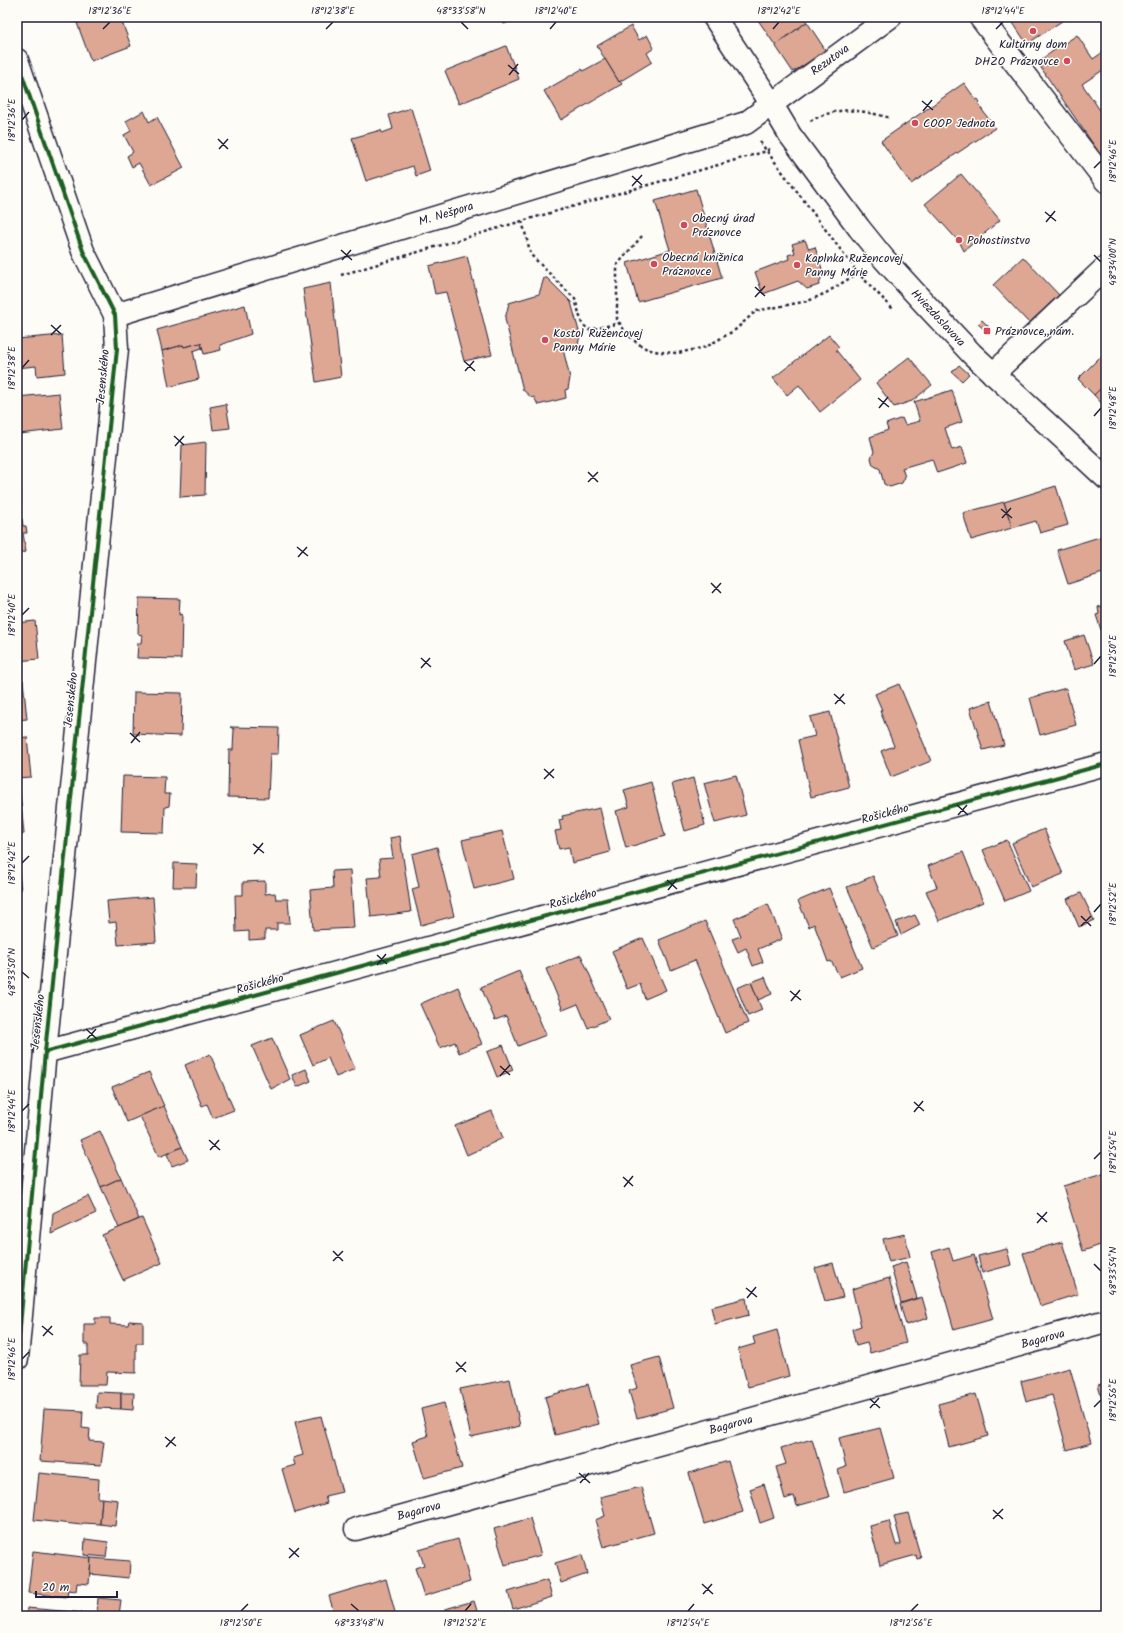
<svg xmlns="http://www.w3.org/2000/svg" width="1123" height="1633" viewBox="0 0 1123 1633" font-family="Kalam,sans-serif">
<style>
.building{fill:#dda794;stroke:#22223b}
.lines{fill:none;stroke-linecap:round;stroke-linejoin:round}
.minor-casing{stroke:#22223b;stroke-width:25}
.path{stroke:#22223b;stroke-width:2.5;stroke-dasharray:3 3;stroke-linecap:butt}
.minor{stroke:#fdfcf7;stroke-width:22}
.cycleway-casing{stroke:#fdfcf7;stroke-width:6}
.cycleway{stroke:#1b5e20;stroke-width:4}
.ticks{fill:none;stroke:#22223b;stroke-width:1.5}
.poi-dot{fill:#d1495b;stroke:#fdfcf7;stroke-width:1.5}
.labels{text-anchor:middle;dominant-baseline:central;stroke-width:3;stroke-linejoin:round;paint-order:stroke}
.poi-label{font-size:12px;fill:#22223b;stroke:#fdfcf7;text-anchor:start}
.street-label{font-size:12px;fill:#22223b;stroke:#fdfcf7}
.neatline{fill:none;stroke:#22223b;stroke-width:1.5}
.ticks-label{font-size:10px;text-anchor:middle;fill:#22223b}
</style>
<rect width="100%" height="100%" fill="#fdfcf7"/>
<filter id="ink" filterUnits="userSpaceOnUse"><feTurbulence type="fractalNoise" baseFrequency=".025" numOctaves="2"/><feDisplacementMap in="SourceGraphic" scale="8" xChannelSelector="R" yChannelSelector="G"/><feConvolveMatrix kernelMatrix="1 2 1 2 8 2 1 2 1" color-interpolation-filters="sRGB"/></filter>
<g filter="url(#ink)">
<g class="building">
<path d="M91 17H120L131 46 91 61 77 23Z"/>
<path d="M501 17H520L504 24Z"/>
<path d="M756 17H803L807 22 775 45Z"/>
<path d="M1009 17H1068L1027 44Z"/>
<path d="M807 22 826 51 793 72 775 45Z"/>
<path d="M631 26 639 40 647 35 654 48 647 53 652 62 619 82 597 46Z"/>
<path d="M1077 35 1093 59 1106 50V68L1082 84 1106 119V163L1037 62Z"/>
<path d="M506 46 519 79 459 104 445 71Z"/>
<path d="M605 59 619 82 620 81 622 84 561 120 544 91 582 69 583 71Z"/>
<path d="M964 83 976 100 978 99 980 102 978 104 995 128 911 184 881 141Z"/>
<path d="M411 108 430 171 416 176 413 166 366 181 352 138 381 130 382 133 393 129 389 115Z"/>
<path d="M144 111 149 122 157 117 184 168 151 185 139 163 132 167 127 156 133 152 124 135 131 131 126 121Z"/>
<path d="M961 174 1000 220 964 251 960 243 925 204Z"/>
<path d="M696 189 722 278 638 302 627 263 670 250 655 201Z"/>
<path d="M805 240 809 249 815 247 823 272 819 285 807 289 798 281 763 294 755 272 789 259 788 255 795 253 792 244Z"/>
<path d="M467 256 492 355 464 361 446 292 435 294 429 266Z"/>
<path d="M1023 257 1059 295 1029 323 993 285Z"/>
<path d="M544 278H547L571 302 580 335 578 345 563 349 570 378 568 389 565 390 566 398 538 405 534 397 532 398 523 390 505 319 509 303 539 294Z"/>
<path d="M331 283 341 377 316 382 303 289Z"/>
<path d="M245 305 251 334 220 345 221 350 204 354 201 343 184 347 183 345 162 351 157 330Z"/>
<path d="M982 320 989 327 985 330 978 324Z"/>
<path d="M62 335 65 373 37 376 36 366 17 368V339Z"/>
<path d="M829 335 839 347 836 350 860 380 820 412 799 385 787 395 773 378Z"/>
<path d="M201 343 202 348 193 351 199 379 169 387 162 351 183 345 184 347Z"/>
<path d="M1106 351V383L1094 395 1078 379Z"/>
<path d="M909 357 932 385 912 401 894 407 876 383Z"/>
<path d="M959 365 969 374 962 381 952 372Z"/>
<path d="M1106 383V408L1094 395Z"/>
<path d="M952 390 962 422 945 428 952 450 962 447 967 463 937 473 932 459 902 468 905 477 902 483 890 487 884 484 880 469 873 465 871 458 874 452 870 437 888 430 886 424 902 418 905 425 920 421 914 402Z"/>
<path d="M59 393 63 429 19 434 17 397Z"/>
<path d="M226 404 230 428 213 430 210 407Z"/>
<path d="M206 442 205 495 180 497 182 445Z"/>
<path d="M17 463 21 499 17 500Z"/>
<path d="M1056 486 1068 525 1040 533 1036 521 1012 528 1004 502Z"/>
<path d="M1004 502 1012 528 971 540 963 513Z"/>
<path d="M17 519H22L23 526H26L27 533H23L26 552 17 553Z"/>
<path d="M1106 535V572L1068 584 1057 550Z"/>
<path d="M139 598 180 599 179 615 182 614 181 659 137 658 138 643H141L142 635 138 634Z"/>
<path d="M1106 605V635L1104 629 1101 630 1096 615 1099 614 1098 607Z"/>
<path d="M35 621 39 659 17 661V623Z"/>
<path d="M1084 635 1094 664 1074 670 1065 641Z"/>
<path d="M23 680 27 719 17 720V681Z"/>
<path d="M899 684 931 761 891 777 881 751 894 746 880 711 882 710 875 694Z"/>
<path d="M1066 688 1076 725 1040 735 1030 698Z"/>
<path d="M134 692 182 693 181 736 133 734Z"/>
<path d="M991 701 1004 745 983 750 970 708Z"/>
<path d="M830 712 849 787 811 797 798 740 815 736 810 717Z"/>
<path d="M230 727 279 728 278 754H270L268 798 228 797 229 750H233L234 729Z"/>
<path d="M27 737 31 777 17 778V738Z"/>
<path d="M736 775 746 815 715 823 704 783Z"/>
<path d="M123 776 165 777 164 794H170L169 806 165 807 164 833 121 832Z"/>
<path d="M693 778 705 825 685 831 672 784Z"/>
<path d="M651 782 665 836 626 848 616 811 629 807 624 790Z"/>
<path d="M20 793 24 834 17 835V794Z"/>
<path d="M600 808 610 852 592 857V858L572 863 569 847 559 849 555 831 561 830 559 820 563 819 562 816Z"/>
<path d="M1044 829 1063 874 1031 887 1012 843Z"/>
<path d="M502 831 514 879 474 889 462 840Z"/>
<path d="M400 836 411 912 371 917 367 878 381 877 379 859 393 858 390 838Z"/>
<path d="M1007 840 1029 891 1005 901 983 850Z"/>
<path d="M437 847 454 916 421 925 412 889 419 887 412 854Z"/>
<path d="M963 852 983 902 939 921 926 891 937 887 928 866Z"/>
<path d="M17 858 21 890H17Z"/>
<path d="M174 863 197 864 196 887H173Z"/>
<path d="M350 870 354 928 313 930 310 890 333 888 332 871Z"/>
<path d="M873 876 898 936 873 947 847 887Z"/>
<path d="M265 881V894L275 893 276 899H288L290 923H277V930H265V939L249 940V931L236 932 235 895H243V882Z"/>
<path d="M829 888 862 968 840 977 831 961 828 962 814 924 809 927 798 901Z"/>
<path d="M1081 893 1094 920 1079 927 1067 899Z"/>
<path d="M153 897 156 942 118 945 116 922 109 923 107 901Z"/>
<path d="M768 904 782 939 758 949 763 962 753 966 746 948 738 952 732 939 741 936 734 919Z"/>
<path d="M915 915 920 925 901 935 896 922Z"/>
<path d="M705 921 748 1023 725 1033 695 960 671 970 659 940Z"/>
<path d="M643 938 666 990 645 999 640 984 627 989 612 951Z"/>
<path d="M581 955 609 1019 588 1028 578 1004 563 1010 546 969Z"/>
<path d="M519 971 546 1035 518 1046 506 1016 495 1020 481 987Z"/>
<path d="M765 977 772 994 758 1000 751 982Z"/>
<path d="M751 982 762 1010 748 1016 737 988Z"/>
<path d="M458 987 482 1044 459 1053 455 1042 440 1048 420 1004Z"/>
<path d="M334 1021 355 1069 336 1077 328 1058 313 1065 300 1035Z"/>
<path d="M272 1038 290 1079 271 1089 252 1046Z"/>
<path d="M503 1045 513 1070 497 1077 487 1052Z"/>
<path d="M210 1054 234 1110 213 1118 207 1104 202 1106 185 1065Z"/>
<path d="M306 1069 311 1081 297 1087 292 1075Z"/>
<path d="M149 1072 164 1106 127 1122 112 1087Z"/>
<path d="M164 1106 182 1147 159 1157 140 1116Z"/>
<path d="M492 1111 503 1138 467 1155 455 1126Z"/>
<path d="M100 1131 121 1178 101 1187 80 1140Z"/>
<path d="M182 1147 188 1160 172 1166 167 1154Z"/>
<path d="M1106 1173V1243L1083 1251 1063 1186Z"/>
<path d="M121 1178 139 1219 119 1228 101 1187Z"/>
<path d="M88 1196 96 1213 51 1234 53 1213Z"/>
<path d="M142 1218 162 1263 123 1280 102 1235Z"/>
<path d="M905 1234 910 1257 889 1262 883 1239Z"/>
<path d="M1062 1242 1078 1294 1040 1306 1023 1253Z"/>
<path d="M949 1247 953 1261 974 1255 993 1319 954 1330 932 1252Z"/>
<path d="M1007 1249 1011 1265 982 1273 978 1256Z"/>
<path d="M906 1262 917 1298 901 1303 891 1267Z"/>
<path d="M833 1263 843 1297 825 1301 815 1268Z"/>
<path d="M889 1278 906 1343 870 1353 867 1343 856 1346 852 1329 861 1326 852 1289Z"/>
<path d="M922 1297 928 1318 906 1325 900 1304Z"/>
<path d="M746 1298 749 1315 715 1324 711 1307Z"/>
<path d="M95 1318H110V1324L128 1325 129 1321 143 1322V1343H136V1373L107 1372 106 1385H79L80 1355H88V1344H84V1324H95Z"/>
<path d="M777 1330 789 1376 748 1387 738 1349 755 1344 753 1337Z"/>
<path d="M659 1357 673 1408 637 1418 629 1391 637 1388 630 1365Z"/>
<path d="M1070 1368 1091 1443 1067 1450 1052 1395 1026 1402 1021 1381Z"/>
<path d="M510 1379 520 1426 471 1437 460 1389Z"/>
<path d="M1106 1383V1414L1098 1385Z"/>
<path d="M588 1384 599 1424 555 1435 545 1397Z"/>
<path d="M97 1392 121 1393V1409L96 1408Z"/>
<path d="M121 1393H134L133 1410 121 1409Z"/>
<path d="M976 1394 988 1436 949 1447 938 1404Z"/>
<path d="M444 1403 462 1468 424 1478 413 1441 428 1436 421 1409Z"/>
<path d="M44 1409 83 1411 82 1428 90 1429 89 1441 104 1442 101 1465 40 1461Z"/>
<path d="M321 1416 342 1492 325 1496 327 1503 295 1513 282 1469 295 1465 293 1458 303 1455 295 1422Z"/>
<path d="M880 1428 894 1478 844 1492 838 1470 846 1467 839 1438Z"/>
<path d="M812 1439 829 1497 797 1506 794 1496 785 1499 776 1467 786 1464 781 1448Z"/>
<path d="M728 1461 743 1512 704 1524 689 1473Z"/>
<path d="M39 1473 99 1479 98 1498H102L100 1524 83 1523 82 1525 34 1520Z"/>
<path d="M764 1484 774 1518 760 1523 750 1489Z"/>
<path d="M641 1487 654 1533 603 1547 595 1520 605 1516 600 1497Z"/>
<path d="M102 1498 118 1500 115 1526 100 1524Z"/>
<path d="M908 1513 921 1558 917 1559 916 1555 880 1565 870 1526 889 1521 896 1545 901 1544 894 1516Z"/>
<path d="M530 1518 541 1555 505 1565 494 1529Z"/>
<path d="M85 1539 108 1542 106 1557 84 1555Z"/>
<path d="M458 1539 470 1582 424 1596 415 1568 424 1565 419 1550Z"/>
<path d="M33 1551 91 1558 89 1584 77 1583 76 1591 68 1590 67 1597 28 1593Z"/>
<path d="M582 1555 587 1574 561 1583 555 1563Z"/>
<path d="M91 1558 130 1561 129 1578 90 1574Z"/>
<path d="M386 1579 396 1616H354L353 1614 335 1616 329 1596Z"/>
<path d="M547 1580 552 1597 513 1609 508 1592Z"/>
<path d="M98 1598 121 1600 119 1615 97 1612Z"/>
<path d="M474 1601 478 1614 471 1616H446L445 1609Z"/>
<path d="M27 1608 121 1616H26Z"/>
</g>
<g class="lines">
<defs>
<g id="minor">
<path d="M714 17 771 103 790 135 859 228 884 259 926 305 972 354 1106 478"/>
<path d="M980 17 1106 181"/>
<path d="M17 60 83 251 115 315 117 349 45 1052 17 1359"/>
<path d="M115 315 746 123 890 17"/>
<path d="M993 374 1106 267"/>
<path d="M45 1052 1106 764"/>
<path d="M356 1529 1106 1321"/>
</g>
</defs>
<use href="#minor" class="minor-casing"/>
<g class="path">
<path d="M810 121C841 105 859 110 891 118"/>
<path d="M760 142 858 273 893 309"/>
<path d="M522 221 531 255 575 299 582 324 589 330 620 323"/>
<path d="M642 236 617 265V319L626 333 637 343 647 349 659 352 678 353 706 347 735 330 756 311 808 301 826 293 858 273"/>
<path d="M341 275 522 221 767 151 770 148"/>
</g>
<use href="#minor" class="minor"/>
<defs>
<g id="cycleway">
<path d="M17 60 83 251 115 315 117 349 45 1052 17 1359"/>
<path d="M45 1052 1106 764"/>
</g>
</defs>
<use href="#cycleway" class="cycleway-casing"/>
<use href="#cycleway" class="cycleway"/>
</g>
</g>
<path class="ticks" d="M461 22 468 29M103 29 110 22M326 29 333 22M550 29 556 22M773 29 779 22M996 29 1003 22M508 65 519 74M509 75 518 64M922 101 933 110M923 111 932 100M22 120 29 112M218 139 228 149M219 149 228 139M1094 168 1101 161M632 176 642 185M632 186 642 175M1045 212 1056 221M1046 222 1055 211M341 250 352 260M1094 255 1101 262M342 260 351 250M755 287 765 296M755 297 765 286M51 325 61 334M51 335 61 325M464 361 475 371M22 368 29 360M465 371 474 361M878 398 889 407M879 408 888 397M1094 416 1101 408M174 436 184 445M175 446 184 436M588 472 598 482M588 482 598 472M1001 509 1012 518M1002 518 1011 508M297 547 308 556M298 557 307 547M711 583 721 593M712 593 721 583M22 615 29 608M421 658 431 667M1094 664 1101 656M421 668 430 658M834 694 845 704M835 704 844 694M130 733 140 742M131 743 140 732M544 769 554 778M544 779 554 769M957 805 968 815M958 815 967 805M253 844 264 853M254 854 263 843M22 863 29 856M667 880 677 889M668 890 677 879M1094 912 1101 904M1081 916 1091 926M1081 926 1091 916M377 955 387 964M377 965 386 954M22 972 29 978M790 991 801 1000M791 1001 800 990M86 1029 97 1039M87 1039 96 1029M500 1066 510 1075M500 1076 510 1065M914 1102 924 1111M22 1111 29 1104M914 1112 923 1101M209 1140 220 1150M210 1150 219 1140M1094 1159 1101 1152M623 1177 633 1186M624 1187 633 1176M1037 1213 1047 1222M1037 1223 1047 1212M333 1251 343 1261M333 1261 343 1251M1094 1264 1101 1271M746 1288 757 1297M747 1298 756 1287M42 1326 53 1335M43 1336 52 1326M22 1359 29 1352M456 1362 466 1372M456 1372 466 1362M870 1399 880 1408M1094 1407 1101 1400M870 1408 879 1398M165 1437 176 1446M166 1447 175 1437M579 1473 590 1483M580 1483 589 1473M993 1510 1003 1519M993 1519 1003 1509M289 1548 299 1557M289 1558 299 1548M702 1584 713 1594M703 1594 712 1584M351 1604 359 1611M241 1611 248 1604M465 1611 471 1604M688 1611 694 1604M911 1611 918 1604"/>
<g class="poi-dot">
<circle cx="1033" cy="31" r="4"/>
<circle cx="1067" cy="61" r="4"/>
<circle cx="915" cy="123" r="4"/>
<circle cx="684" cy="225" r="4"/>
<circle cx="959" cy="240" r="4"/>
<circle cx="654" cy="264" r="4"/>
<circle cx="797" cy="265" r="4"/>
<rect x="983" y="327" width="8" height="8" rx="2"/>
<circle cx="545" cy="340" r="4"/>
</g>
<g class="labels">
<g class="poi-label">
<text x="1033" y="44" text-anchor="middle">Kultúrny dom</text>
<text x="1059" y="61" text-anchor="end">DHZO Práznovce</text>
<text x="923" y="123">COOP Jednota</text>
<text x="692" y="218">Obecný úrad<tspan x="692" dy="14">Práznovce</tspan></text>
<text x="967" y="240">Pohostinstvo</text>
<text x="662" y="257">Obecná knižnica<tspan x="662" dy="14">Práznovce</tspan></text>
<text x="805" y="258">Kaplnka Ružencovej<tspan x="805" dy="14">Panny Márie</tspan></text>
<text x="995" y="331">Práznovce,,nám.</text>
<text x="553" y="333">Kostol Ružencovej<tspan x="553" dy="14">Panny Márie</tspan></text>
</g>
<g class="street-label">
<text transform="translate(830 60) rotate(-36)">Rezutova</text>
<text transform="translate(446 214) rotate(-17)">M. Nešpora</text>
<text transform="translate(938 318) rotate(47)">Hviezdoslavova</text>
<text transform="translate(103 377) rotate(-85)">Jesenského</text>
<text transform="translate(71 700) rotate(-84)">Jesenského</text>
<text transform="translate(885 814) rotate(-15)">Rošického</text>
<text transform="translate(573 899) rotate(-15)">Rošického</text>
<text transform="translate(260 984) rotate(-15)">Rošického</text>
<text transform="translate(38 1022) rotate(-84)">Jesenského</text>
<text transform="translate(1043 1339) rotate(-15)">Bagarova</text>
<text transform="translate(731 1425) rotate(-15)">Bagarova</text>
<text transform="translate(419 1511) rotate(-15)">Bagarova</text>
</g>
</g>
<rect width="1123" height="1633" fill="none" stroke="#fdfcf7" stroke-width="44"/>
<path d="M36 1591v6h81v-6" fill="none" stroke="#22223b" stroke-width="2"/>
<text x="42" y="1591" font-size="12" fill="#22223b" stroke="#fdfcf7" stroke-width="3" paint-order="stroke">20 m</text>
<rect x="22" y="22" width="1079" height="1589" class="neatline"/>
<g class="ticks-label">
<text x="110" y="14">18°12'36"E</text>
<text x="333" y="14">18°12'38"E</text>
<text x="461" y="14">48°33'58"N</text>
<text x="556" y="14">18°12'40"E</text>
<text x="779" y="14">18°12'42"E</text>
<text x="1003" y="14">18°12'44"E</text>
<text transform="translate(11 120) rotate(-90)" y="4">18°12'36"E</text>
<text transform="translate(1112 161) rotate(-90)" y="4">18°12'46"E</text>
<text transform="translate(1112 262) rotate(-90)" y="4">48°34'00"N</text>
<text transform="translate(11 368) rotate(-90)" y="4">18°12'38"E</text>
<text transform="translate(1112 408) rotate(-90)" y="4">18°12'48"E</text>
<text transform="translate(11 615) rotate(-90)" y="4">18°12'40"E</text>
<text transform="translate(1112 656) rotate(-90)" y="4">18°12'50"E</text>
<text transform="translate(11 863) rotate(-90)" y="4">18°12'42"E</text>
<text transform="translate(1112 904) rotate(-90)" y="4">18°12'52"E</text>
<text transform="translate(11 972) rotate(-90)" y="4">48°33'50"N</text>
<text transform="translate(11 1111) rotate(-90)" y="4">18°12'44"E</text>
<text transform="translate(1112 1152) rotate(-90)" y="4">18°12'54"E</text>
<text transform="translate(1112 1271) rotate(-90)" y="4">48°33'54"N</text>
<text transform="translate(11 1359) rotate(-90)" y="4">18°12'46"E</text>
<text transform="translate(1112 1400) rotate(-90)" y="4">18°12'56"E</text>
<text x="241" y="1626">18°12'50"E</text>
<text x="359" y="1626">48°33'48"N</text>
<text x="465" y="1626">18°12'52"E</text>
<text x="688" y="1626">18°12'54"E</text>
<text x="911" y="1626">18°12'56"E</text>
</g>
</svg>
